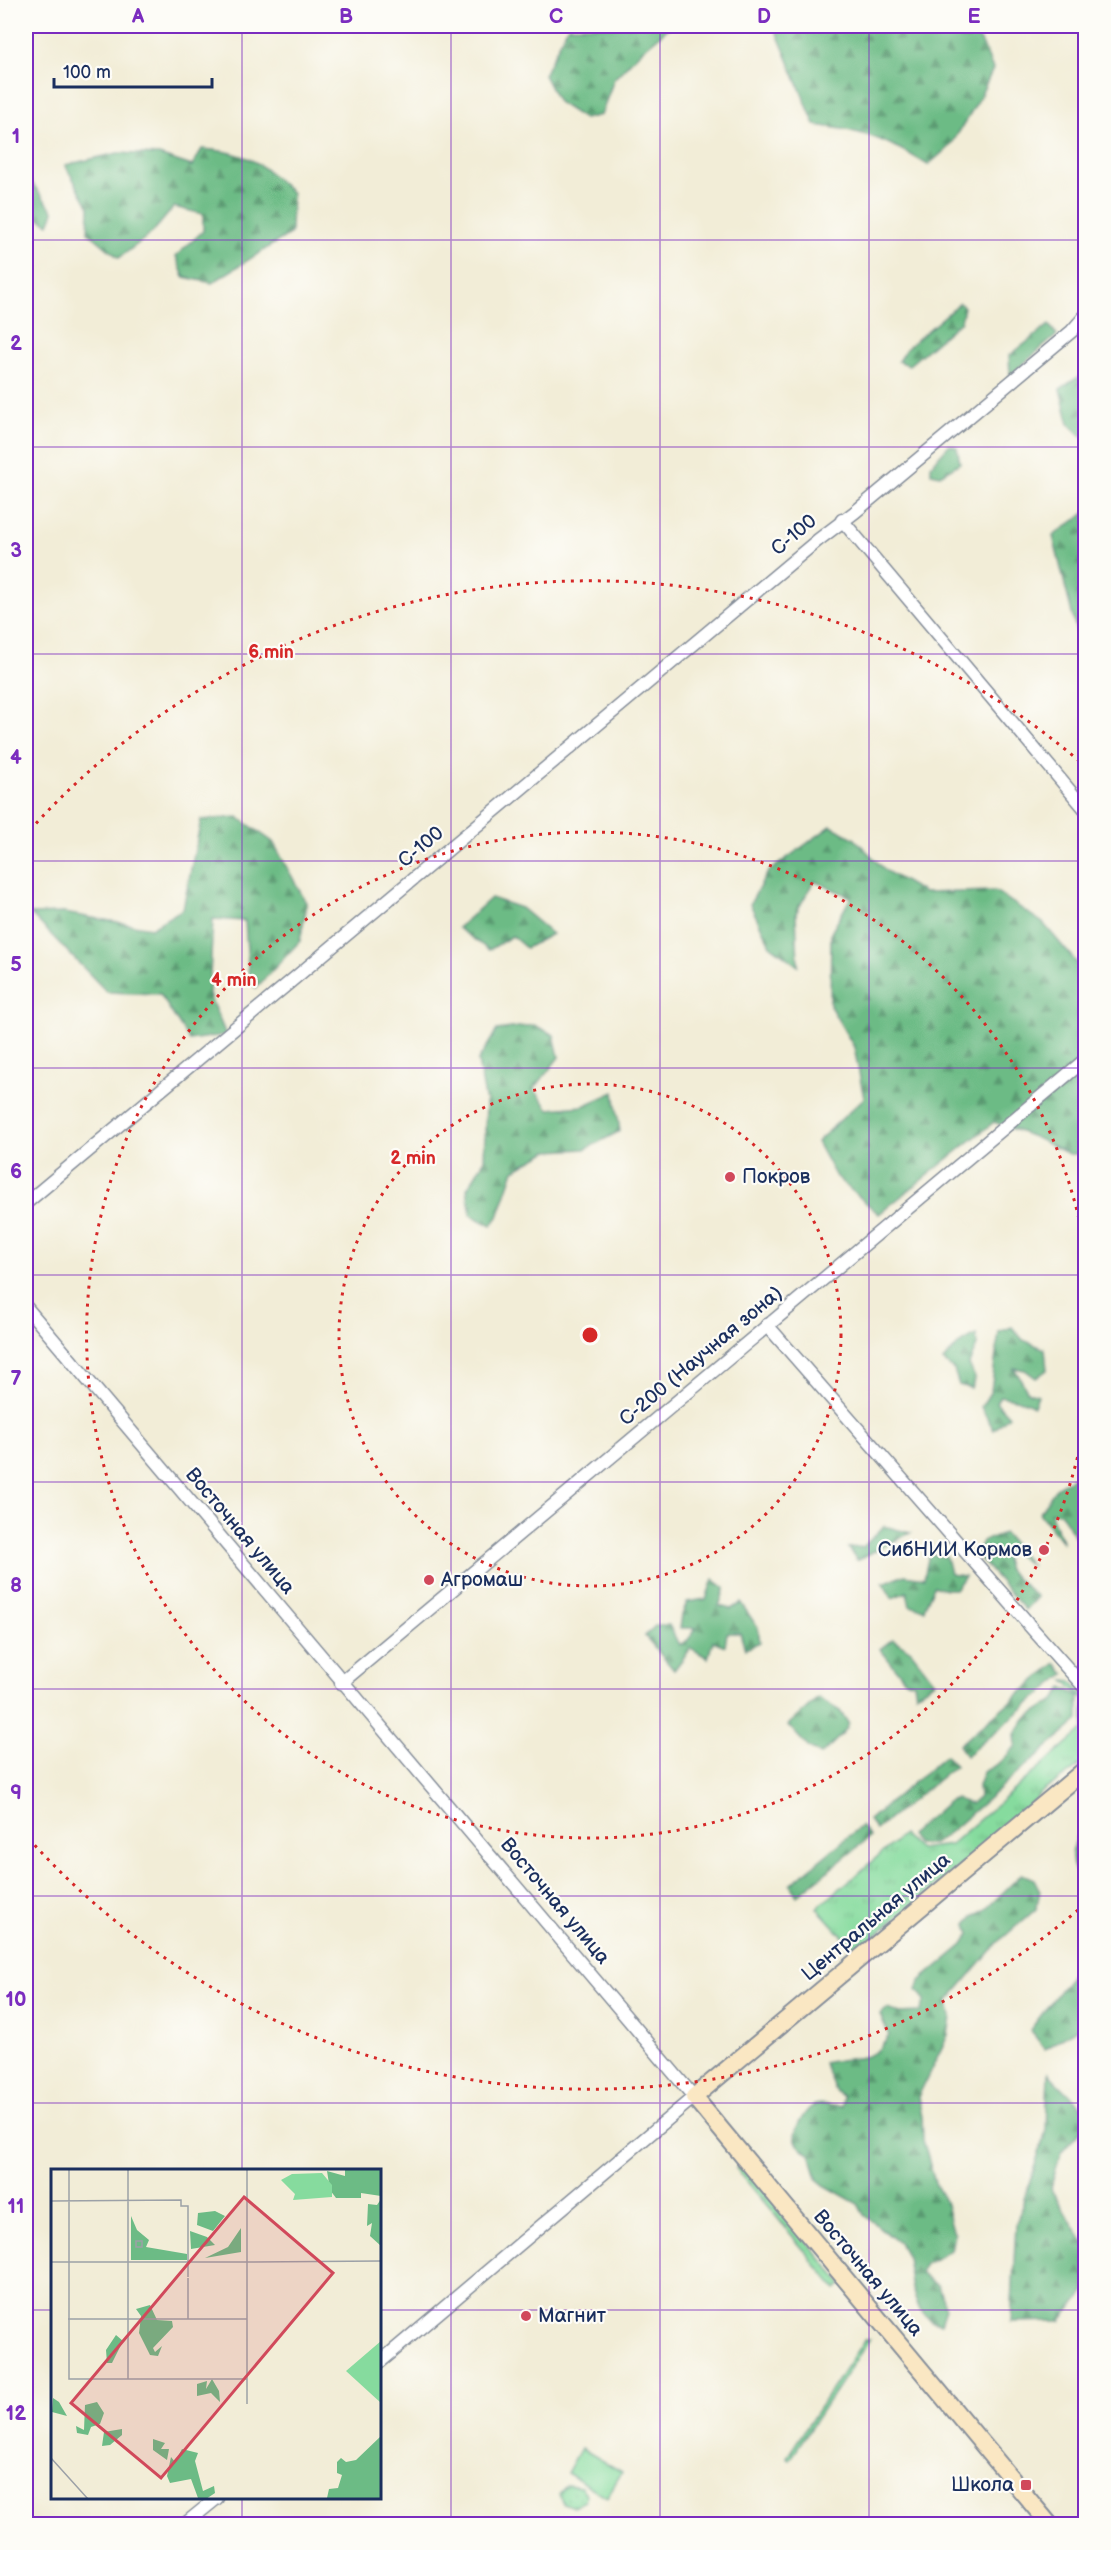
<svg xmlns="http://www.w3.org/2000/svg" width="1111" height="2550" viewBox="0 0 1111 2550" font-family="'Balsamiq Sans',sans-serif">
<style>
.grass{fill:url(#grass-tufts);stroke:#50857e;stroke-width:1.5}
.forest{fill:url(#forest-firs);stroke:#447572;stroke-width:1.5}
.park{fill:url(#park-dots);stroke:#50857e;stroke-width:1.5}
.pitch{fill:#86db9e;stroke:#50857e;stroke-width:1.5}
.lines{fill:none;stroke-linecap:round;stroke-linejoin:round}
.minor-casing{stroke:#868e9a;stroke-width:15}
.secondary-casing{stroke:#868e9a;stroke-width:20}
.minor{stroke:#fff;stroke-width:12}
.secondary{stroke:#fae7c3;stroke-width:16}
.grid{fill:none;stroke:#7b2cbf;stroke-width:1.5;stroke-opacity:0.55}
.ring{fill:none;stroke:#d62828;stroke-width:3;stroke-dasharray:3 6}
.poi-dot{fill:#d1495b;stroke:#fdfcf7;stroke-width:2}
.labels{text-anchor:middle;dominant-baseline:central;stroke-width:4.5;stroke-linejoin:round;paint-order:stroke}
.street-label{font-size:20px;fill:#1b2f5e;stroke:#fdfcf7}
.poi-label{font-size:20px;fill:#1b2f5e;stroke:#fdfcf7;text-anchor:start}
.inset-road{fill:none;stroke:#9ca1a7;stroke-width:1.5}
.view{fill:#d1495b;fill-opacity:0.15;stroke:#d1495b;stroke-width:3}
.inset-edge{fill:none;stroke:#1b2f5e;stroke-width:3}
.centre{fill:#d62828;stroke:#fdfcf7;stroke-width:3}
.ring-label{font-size:18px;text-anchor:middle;font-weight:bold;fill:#d62828;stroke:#fdfcf7;stroke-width:4.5;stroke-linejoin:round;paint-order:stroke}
.neatline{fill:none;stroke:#7b2cbf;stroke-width:2}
.grid-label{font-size:20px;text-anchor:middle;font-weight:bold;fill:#7b2cbf}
</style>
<defs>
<pattern id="grass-tufts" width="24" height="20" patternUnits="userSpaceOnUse" patternTransform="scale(1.5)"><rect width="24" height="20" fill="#86db9e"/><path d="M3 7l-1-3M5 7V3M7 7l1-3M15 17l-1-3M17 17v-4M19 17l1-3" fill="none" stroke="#73bc8a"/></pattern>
<pattern id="forest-firs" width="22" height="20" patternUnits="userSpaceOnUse" patternTransform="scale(1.5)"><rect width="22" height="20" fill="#6cbb85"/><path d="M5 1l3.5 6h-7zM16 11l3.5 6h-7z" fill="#589870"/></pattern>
<pattern id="park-dots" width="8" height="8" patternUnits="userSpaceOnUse" patternTransform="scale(1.5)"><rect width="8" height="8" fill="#86db9e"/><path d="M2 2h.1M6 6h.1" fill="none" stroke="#73bc8a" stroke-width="1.8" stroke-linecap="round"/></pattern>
</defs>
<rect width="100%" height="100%" fill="#fdfcf7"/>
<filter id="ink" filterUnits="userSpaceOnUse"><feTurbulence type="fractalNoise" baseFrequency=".0167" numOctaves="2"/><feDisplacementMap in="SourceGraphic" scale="12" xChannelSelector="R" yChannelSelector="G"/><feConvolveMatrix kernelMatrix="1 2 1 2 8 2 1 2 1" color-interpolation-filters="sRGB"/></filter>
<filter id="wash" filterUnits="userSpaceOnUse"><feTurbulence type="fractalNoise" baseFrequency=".008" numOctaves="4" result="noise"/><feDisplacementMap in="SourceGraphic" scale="24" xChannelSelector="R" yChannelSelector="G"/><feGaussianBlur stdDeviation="1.35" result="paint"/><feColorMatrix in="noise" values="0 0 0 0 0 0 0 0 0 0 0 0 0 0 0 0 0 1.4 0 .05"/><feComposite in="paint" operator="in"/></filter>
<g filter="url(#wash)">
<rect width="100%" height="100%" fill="#f2edd7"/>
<g class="grass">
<path d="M1065 1680 1072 1681 1085 1698V1761C1064 1780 1037 1788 1024 1814L856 1951 817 1908 903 1835 919 1849 950 1845 1084 1729V1700Z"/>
<path d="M741 2163 842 2284 836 2289 736 2168Z"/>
<path d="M864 2340H869L790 2459 787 2457Z"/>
</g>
<g class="forest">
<path d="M568 26H671L639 53 614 79 601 115 584 119 558 102 544 75Z"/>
<path d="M774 26H963L981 41 993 69 978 101 951 145 928 165C886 139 864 131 815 125Z"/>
<path d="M202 149C249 152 259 162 292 193L291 233 212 283 184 277 176 256 203 231V214L174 207 152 233 119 258 88 232 89 207 65 165 118 153 159 155 192 166Z"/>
<path d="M26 175 54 212 49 224 26 212Z"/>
<path d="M960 303 964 307 961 321 909 365 898 361 906 349Z"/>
<path d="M1049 325 1057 335 1010 375 1009 356Z"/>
<path d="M1084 373 1086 374 1085 440 1069 424 1060 389Z"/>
<path d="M949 445 957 447 960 463 940 475 931 473V465Z"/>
<path d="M1085 513V667L1053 536Z"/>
<path d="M238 817 273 842 307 904 300 941 256 988 249 981 245 921 213 919 209 995 226 1035 189 1040 160 994 107 992 31 914 64 913 151 928 183 909 201 820Z"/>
<path d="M831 826 854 838 886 871 924 893 995 891 1043 923 1082 969 1085 976V1154H1069L1036 1138 994 1122 879 1214 836 1177 817 1142 864 1098 854 1047 830 1006 831 933 851 897 814 881 796 913 798 966 770 945 750 904 768 872Z"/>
<path d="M491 898 521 908 552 934 526 948 512 936 489 950 458 928Z"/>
<path d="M534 1025 554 1035 559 1057 534 1089 549 1109 583 1106 614 1092 620 1131 586 1149 548 1151 514 1170 498 1217 491 1226 471 1215 467 1189 484 1161 486 1103 478 1061 497 1030Z"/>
<path d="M1012 1327 1023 1340 1045 1349 1047 1370 1036 1378 1025 1370 1014 1368 1028 1392 1038 1395 1034 1406C1023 1399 1013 1399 1000 1396L996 1402 1009 1416 994 1430 981 1407 991 1391 999 1332Z"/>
<path d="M976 1335 977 1345 969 1364 975 1378 971 1388 959 1385 954 1370 943 1361 958 1345Z"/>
<path d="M1082 1473 1085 1475 1086 1517 1083 1519 1085 1535 1076 1538 1061 1513 1050 1512 1063 1543 1039 1513 1057 1487Z"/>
<path d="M884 1526 910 1533 857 1560 848 1548 863 1547Z"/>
<path d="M1004 1533 1032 1566 1012 1552H1003L1008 1570 1037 1597 1025 1610 976 1554 982 1541Z"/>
<path d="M929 1554 946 1557 950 1574 965 1576 955 1589H942L934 1586 924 1609 910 1606 907 1592 892 1598 883 1583 905 1575 924 1578Z"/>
<path d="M713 1579 725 1588 719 1606 731 1609 741 1603 758 1628 760 1642 745 1649 740 1633H727L725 1646 713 1641 708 1658 691 1648 674 1670 645 1636 656 1625H669L679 1645 688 1640 696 1628H680L682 1615 687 1602 706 1599Z"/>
<path d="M893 1639 911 1651 935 1682 916 1694 914 1683 905 1680 880 1649Z"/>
<path d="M1056 1663 1065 1674 966 1756 959 1745Z"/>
<path d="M1063 1687 1079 1696V1720L945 1836 933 1844H917L910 1835 949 1801 956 1799 971 1804 979 1797 978 1786 983 1772 1000 1763 1016 1746 1015 1734 1025 1719 1056 1699Z"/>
<path d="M818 1698 840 1711 849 1724C843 1737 830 1744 821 1755L809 1748 788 1725Z"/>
<path d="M946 1755 955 1766 876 1830 869 1820Z"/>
<path d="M1085 1821 1086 1882H1084C1064 1865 1073 1840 1085 1821Z"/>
<path d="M861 1826 870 1837 797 1896 790 1885Z"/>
<path d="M1022 1874 1034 1879 1040 1891 1036 1909 997 1943 948 2001 951 2017 948 2035 918 2097 922 2117 923 2140 935 2183 945 2201 954 2234 951 2250 925 2264 920 2273 938 2286 946 2308 941 2323 931 2321 919 2308 912 2289 907 2257 899 2243 864 2215 858 2204 824 2185 817 2179 810 2153C804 2150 798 2147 796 2140 792 2131 806 2108 815 2105 824 2102 833 2108 842 2106L843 2096 835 2091 824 2063C852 2054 872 2067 889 2035L880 2014 887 2009 900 2013 920 2012 925 2000 917 1990 920 1981 963 1945 970 1934 967 1924 974 1916 985 1910Z"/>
<path d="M1085 1957V2023L1045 2049 1030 2030Z"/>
<path d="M1048 2073 1085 2110V2126L1061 2153 1050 2188 1085 2244V2292L1060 2321 1011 2322 1016 2224 1046 2131Z"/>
</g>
<path class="park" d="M567 2485 581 2487 587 2495 585 2501 573 2507 563 2503 559 2494Z"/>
<path class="pitch" d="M581 2448 622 2472 607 2497 567 2473Z"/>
</g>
<g filter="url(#ink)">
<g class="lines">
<defs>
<g id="minor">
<path d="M842 520 1086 810"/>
<path d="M26 1203 818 540 855 512 1072 331 1086 315"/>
<path d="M26 1307 694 2097 380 2362"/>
<path d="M767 1325 1027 1622"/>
<path d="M1029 1625 1086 1689"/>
<path d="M341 1683 1086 1059"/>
<path d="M185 2524 217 2498"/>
</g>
<path id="secondary" d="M1049 2524 694 2097 1086 1769"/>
</defs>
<use href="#minor" class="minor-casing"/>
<use href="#secondary" class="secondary-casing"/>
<use href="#minor" class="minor"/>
<use href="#secondary" class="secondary"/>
</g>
</g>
<path class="grid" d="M242 26V2170M451 26V2524M660 26V2524M869 26V2524M26 240H1086M26 447H1086M26 654H1086M26 861H1086M26 1068H1086M26 1275H1086M26 1482H1086M26 1689H1086M26 1896H1086M26 2103H1086M26 2310H52M380 2310H1086M242 2498V2524"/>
<g class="ring">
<circle cx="590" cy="1335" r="251"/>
<path d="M1085 1422A503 503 0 1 1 1085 1248"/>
<path d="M1085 1904A754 754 0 0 1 30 1840M30 830A754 754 0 0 1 1085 766"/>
</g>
<g class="poi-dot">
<circle cx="730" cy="1177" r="6"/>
<circle cx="1044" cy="1550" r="6"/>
<circle cx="429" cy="1580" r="6"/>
<circle cx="526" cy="2316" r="6"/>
<rect x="1020" y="2479" width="12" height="12" rx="3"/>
</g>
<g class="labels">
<g class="street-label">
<text transform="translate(794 535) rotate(-40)">С-100</text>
<text transform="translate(421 847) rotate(-40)">С-100</text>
<text transform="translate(701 1356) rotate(-40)">С-200 (Научная зона)</text>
<text transform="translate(240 1531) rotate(50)">Восточная улица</text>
<text transform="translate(555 1901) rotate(50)">Восточная улица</text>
<text transform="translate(876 1917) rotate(-40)">Центральная улица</text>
<text transform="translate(868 2273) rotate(50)">Восточная улица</text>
</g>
<g class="poi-label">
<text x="742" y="1177">Покров</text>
<text x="1032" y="1550" text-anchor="end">СибНИИ Кормов</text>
<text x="441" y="1580">Агромаш</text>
<text x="538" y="2316">Магнит</text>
<text x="1014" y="2485" text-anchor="end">Школа</text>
</g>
</g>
<g transform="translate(51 2169)">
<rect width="330" height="330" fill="#f2edd7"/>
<path d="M294 0H330V27L310 24V29H285L279 21 276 2 294 7ZM330 30V77L319 67 321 54 316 57 317 35 326 36ZM164 42 174 47 162 62 146 56 147 44ZM80 47 86 61 98 71 95 78 136 85V91H80ZM190 59V83L154 89 177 78ZM139 62 156 68 164 76 140 80ZM99 136 106 151 121 152 122 158 102 179 104 183 111 177 107 187 99 186 88 164 90 147 85 140ZM65 166 72 172 61 194H56L55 181ZM161 210 168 222 169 233 160 224 146 227V215L156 212 155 220ZM2 229 8 233 16 247 1 243ZM46 233 53 244 49 255 40 258 37 266 26 264 25 257 33 261 34 236ZM71 260V266L59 276 51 277 53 263ZM330 267V330H271L276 329 278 320 287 319 291 306 286 304V293L290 289 295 293 305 291ZM102 270 114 274 110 280H118L116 291 102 281ZM131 280 147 284 144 292 152 322 163 317 164 324 155 330 147 329 140 310 119 314 116 307 120 288 124 293Z" fill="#6cbb85"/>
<path d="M271 4 281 16V28L242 31 244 25 230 11 241 5ZM330 172V234L295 202Z" fill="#86db9e"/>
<path class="inset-road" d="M18 0V210H196M77 0V210M0 32 130 31V37H137V108M85 72H91V78H85ZM0 93H196V0M137 109V150M17 150H196M196 235V93L330 92M0 289 37 330"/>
<path class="view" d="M193 28 282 104 110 309 20 234Z"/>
<rect width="330" height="330" class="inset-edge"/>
</g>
<circle cx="590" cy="1335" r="9" class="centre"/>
<g class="ring-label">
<text x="271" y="658">6 min</text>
<text x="234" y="986">4 min</text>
<text x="413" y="1164">2 min</text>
</g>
<rect width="1111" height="2550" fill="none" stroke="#fdfcf7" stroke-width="66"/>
<path d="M54 78v9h158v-9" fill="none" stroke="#1b2f5e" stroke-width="3"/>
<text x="63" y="78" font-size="18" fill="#1b2f5e" stroke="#fdfcf7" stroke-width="4.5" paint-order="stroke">100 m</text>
<rect x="33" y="33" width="1045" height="2484" class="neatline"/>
<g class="grid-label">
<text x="138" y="23">A</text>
<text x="346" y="23">B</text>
<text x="556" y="23">C</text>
<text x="764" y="23">D</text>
<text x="974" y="23">E</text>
<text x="16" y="143">1</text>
<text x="16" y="350">2</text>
<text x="16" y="557">3</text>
<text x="16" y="764">4</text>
<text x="16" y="971">5</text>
<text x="16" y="1178">6</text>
<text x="16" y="1385">7</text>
<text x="16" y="1592">8</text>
<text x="16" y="1799">9</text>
<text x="16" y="2006">10</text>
<text x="16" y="2213">11</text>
<text x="16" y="2420">12</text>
</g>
</svg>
